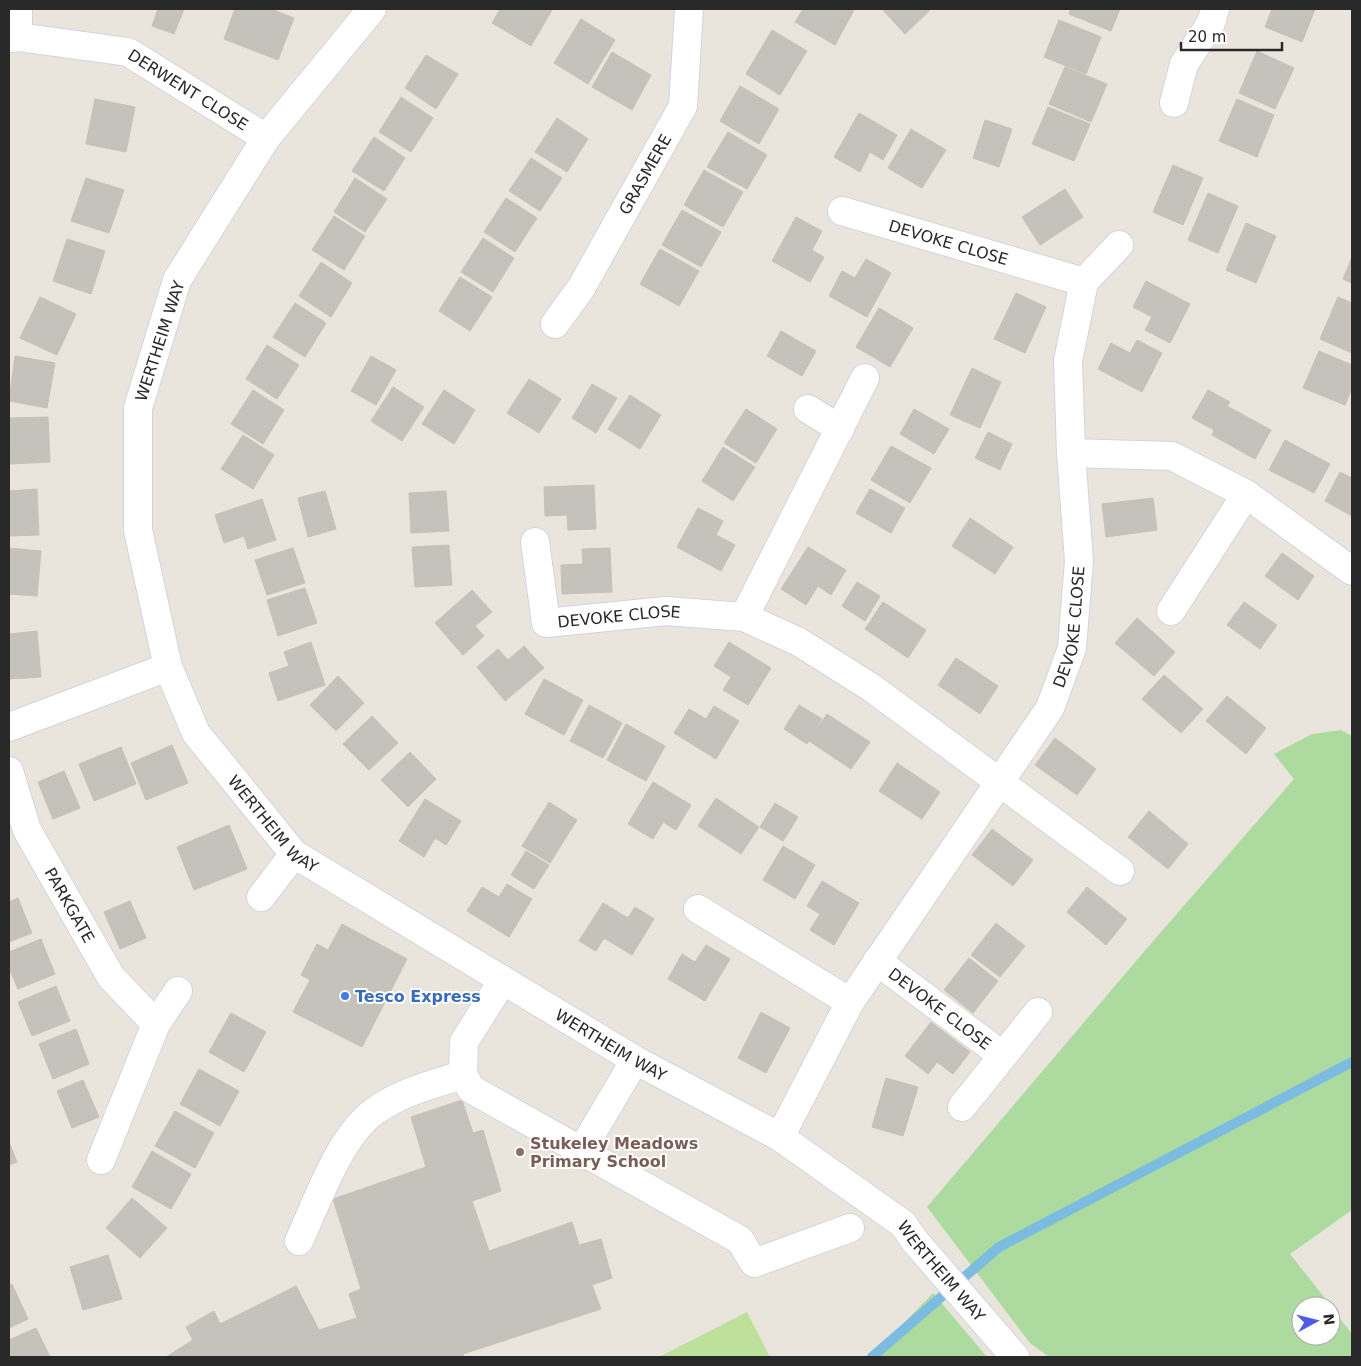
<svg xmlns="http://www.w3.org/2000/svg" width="1361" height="1366" viewBox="0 0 1361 1366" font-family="'DejaVu Sans',sans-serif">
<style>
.green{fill:#adda9f}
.pitch{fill:#bde09b}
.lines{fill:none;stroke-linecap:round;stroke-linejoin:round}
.stream{stroke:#7bbce0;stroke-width:10}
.building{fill:#c5c2bc;stroke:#c5c1b6}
.minor-casing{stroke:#d2d3e0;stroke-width:30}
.minor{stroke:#fff;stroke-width:28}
.shop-dot{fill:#3f7fe0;stroke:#fff;stroke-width:2}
.education-dot{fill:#8d6e63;stroke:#fff;stroke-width:2}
.labels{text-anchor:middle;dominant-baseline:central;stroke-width:4;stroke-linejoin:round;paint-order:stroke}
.street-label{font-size:16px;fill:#292929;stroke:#fff}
.shop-label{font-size:16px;font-weight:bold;fill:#366cbe;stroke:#fff;text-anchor:start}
.education-label{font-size:16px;font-weight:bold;fill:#785e54;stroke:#fff;text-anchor:start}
</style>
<rect width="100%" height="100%" fill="#eae5dc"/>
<g class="green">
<path d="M1341 730 1352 736V1210L1290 1254 1331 1306H1301V1336H1331V1307L1352 1334V1357H1049L1030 1343 927 1207 1148 947 1294 779 1274 754 1312 734Z"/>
<path d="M933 1293 987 1357H871Z"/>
</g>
<path class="pitch" d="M747 1312 770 1357H659Z"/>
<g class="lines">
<path class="stream" d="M872 1357 999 1247 1352 1062"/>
</g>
<g class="building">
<path d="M158 9H184L174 34 152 26Z"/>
<path d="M235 9H271L294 18 278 60 224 39Z"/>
<path d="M500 9H549L552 10 531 46 492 23Z"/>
<path d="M803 9H852L854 10 835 45 795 22Z"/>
<path d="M882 9H931L905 34Z"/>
<path d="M1071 9H1120L1111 31 1069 14Z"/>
<path d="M1272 9H1315L1302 42 1265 27Z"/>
<path d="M581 19 615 40 588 84 554 63Z"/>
<path d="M1059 20 1101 37 1086 74 1044 57Z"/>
<path d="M772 30 807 51 780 95 746 74Z"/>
<path d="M1257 51 1294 68 1275 109 1239 93Z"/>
<path d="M612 52 651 75 632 110 592 87Z"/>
<path d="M426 55 458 74 436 109 405 88Z"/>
<path d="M1065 67 1107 84 1091 122 1049 104Z"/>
<path d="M740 86 779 109 759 144 720 121Z"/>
<path d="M401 97 433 118 411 152 379 132Z"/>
<path d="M95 99 135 107 126 152 86 144Z"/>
<path d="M1237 99 1274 115 1257 157 1219 141Z"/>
<path d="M1048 107 1090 124 1074 161 1032 144Z"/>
<path d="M859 113 897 135 883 160 870 152 860 172 834 157Z"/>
<path d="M557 118 588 139 567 172 535 152Z"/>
<path d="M985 120 1012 129 999 167 973 158Z"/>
<path d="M911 129 946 150 922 188 888 168Z"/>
<path d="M728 132 767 155 747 189 707 167Z"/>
<path d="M374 137 405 158 384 191 352 171Z"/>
<path d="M531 158 562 178 540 211 509 191Z"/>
<path d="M1173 165 1203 178 1183 225 1153 212Z"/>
<path d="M704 170 743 192 723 227 684 205Z"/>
<path d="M86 178 124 190 109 233 71 221Z"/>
<path d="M355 178 387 199 365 232 334 212Z"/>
<path d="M1065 189 1083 217 1040 245 1022 217Z"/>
<path d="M1208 193 1238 206 1218 253 1188 240Z"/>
<path d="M506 198 537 218 515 252 484 232Z"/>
<path d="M682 210 721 232 701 267 662 245Z"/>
<path d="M334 216 365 236 344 270 312 250Z"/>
<path d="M796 217 822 231 812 250 824 257 810 282 772 261Z"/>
<path d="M1246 223 1276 236 1256 283 1226 270Z"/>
<path d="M483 238 514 258 493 292 461 272Z"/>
<path d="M67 239 105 251 91 294 53 281Z"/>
<path d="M660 249 699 271 679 306 640 284Z"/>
<path d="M1352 257V283L1343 279Z"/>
<path d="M866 259 891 273 867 317 829 296 842 271 855 278Z"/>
<path d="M321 262 352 283 331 317 299 296Z"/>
<path d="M460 277 492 297 470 331 439 311Z"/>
<path d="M1146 281 1190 304 1170 343 1145 330 1152 317 1133 307Z"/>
<path d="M1016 293 1046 307 1025 353 994 339Z"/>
<path d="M40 297 76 314 57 355 20 338Z"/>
<path d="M1338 297 1352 303V353L1320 339Z"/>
<path d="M295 303 326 323 305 357 273 337Z"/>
<path d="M879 308 913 328 890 367 856 347Z"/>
<path d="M781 331 816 351 802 376 767 356Z"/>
<path d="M1137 340 1162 353 1142 392 1098 369 1111 343 1130 353Z"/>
<path d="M267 345 299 365 277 399 246 379Z"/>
<path d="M1319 351 1352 365V388L1345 405 1303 388Z"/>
<path d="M15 356 55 363 47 408 9 401Z"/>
<path d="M371 356 396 370 376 405 351 391Z"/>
<path d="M972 368 1001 382 980 428 950 415Z"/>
<path d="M529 379 561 399 539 433 507 413Z"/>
<path d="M592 384 617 398 596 433 572 418Z"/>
<path d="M393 387 424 407 402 441 371 421Z"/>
<path d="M253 390 284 410 263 444 231 424Z"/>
<path d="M444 390 475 410 454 444 422 424Z"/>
<path d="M1208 390 1230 402 1227 406 1271 430 1255 459 1212 435 1214 430 1192 418Z"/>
<path d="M630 395 661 415 640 449 608 429Z"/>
<path d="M746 409 777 429 756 463 724 443Z"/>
<path d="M914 409 949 429 934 454 900 434Z"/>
<path d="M48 417 50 462 10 464 9 418Z"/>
<path d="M988 432 1012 444 1000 470 975 458Z"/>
<path d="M243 435 274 455 253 489 221 469Z"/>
<path d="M1285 440 1330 464 1314 493 1269 470Z"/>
<path d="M891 446 931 468 910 503 871 480Z"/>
<path d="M723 447 755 467 733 501 702 481Z"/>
<path d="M1340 472 1352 478V516L1325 501Z"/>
<path d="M594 485 596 529 568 530 567 515 545 516 544 487Z"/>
<path d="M37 489 39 535 9 536V491Z"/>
<path d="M870 489 905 508 891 533 856 513Z"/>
<path d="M325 491 336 529 308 537 298 498Z"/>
<path d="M446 491 449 531 411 533 409 493Z"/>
<path d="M1153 498 1157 530 1106 537 1102 504Z"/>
<path d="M262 499 276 540 248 549 244 536 224 543 215 515Z"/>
<path d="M698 508 723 521 716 535 735 545 721 571 677 547Z"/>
<path d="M970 518 1013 547 995 574 952 546Z"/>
<path d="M449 545 452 585 415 587 412 547Z"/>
<path d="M808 547 846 570 831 595 818 586 806 605 781 589Z"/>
<path d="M9 548 41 551 37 596 9 594Z"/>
<path d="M293 548 305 583 267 595 255 560Z"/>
<path d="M610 548 612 592 562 594 561 565 583 564 582 549Z"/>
<path d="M1282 553 1314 576 1298 600 1265 576Z"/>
<path d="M857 582 880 596 865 621 842 606Z"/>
<path d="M305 588 317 623 278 636 267 600Z"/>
<path d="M472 590 492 612 475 626 484 636 463 655 435 623Z"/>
<path d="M883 602 926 630 908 658 865 629Z"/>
<path d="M1244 602 1277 625 1260 649 1227 625Z"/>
<path d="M1137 618 1175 652 1154 676 1115 643Z"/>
<path d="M37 631 41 677 9 679V634Z"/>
<path d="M311 642 325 685 278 701 269 673 289 666 284 652Z"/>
<path d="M729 642 771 668 748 705 723 690 731 677 714 666Z"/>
<path d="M524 646 544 668 505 701 477 667 498 649 508 660Z"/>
<path d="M956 658 998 686 980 714 938 685Z"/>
<path d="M1164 675 1203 709 1181 733 1142 699Z"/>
<path d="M338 676 364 703 336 731 310 705Z"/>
<path d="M544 679 583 700 564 735 525 714Z"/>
<path d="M1227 696 1266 728 1246 754 1206 721Z"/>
<path d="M589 705 622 723 603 758 570 741Z"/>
<path d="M799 705 822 719 807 744 784 729Z"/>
<path d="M714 706 739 721 716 759 674 733 689 709 706 719Z"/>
<path d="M827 714 870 742 851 769 809 741Z"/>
<path d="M372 716 398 743 369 770 343 744Z"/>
<path d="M626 724 665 746 646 781 607 760Z"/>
<path d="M1055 738 1096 769 1077 795 1035 765Z"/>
<path d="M172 745 188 783 146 800 131 763Z"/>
<path d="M121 747 136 784 94 801 79 764Z"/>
<path d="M410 752 436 779 408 807 381 780Z"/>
<path d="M897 763 940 792 922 819 879 791Z"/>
<path d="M64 771 80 808 53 819 38 782Z"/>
<path d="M653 782 691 805 676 830 663 822 653 839 628 824Z"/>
<path d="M716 798 759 827 741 854 698 826Z"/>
<path d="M425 799 461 821 446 845 435 838 424 857 399 841Z"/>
<path d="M549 802 577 820 550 863 522 846Z"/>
<path d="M775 803 798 817 783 841 760 827Z"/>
<path d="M1149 811 1188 844 1168 869 1128 837Z"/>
<path d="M229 825 247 869 194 890 177 847Z"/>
<path d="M992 829 1033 860 1013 886 972 855Z"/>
<path d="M783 846 815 865 795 899 763 880Z"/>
<path d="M526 851 549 865 534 889 511 875Z"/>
<path d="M822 881 859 903 834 945 810 930 820 914 807 906Z"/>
<path d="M507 884 532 899 509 937 467 911 482 887 499 897Z"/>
<path d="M1087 887 1127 919 1106 945 1067 912Z"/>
<path d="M18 898 32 933 9 942V902Z"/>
<path d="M130 901 146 938 120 949 104 912Z"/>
<path d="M603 903 628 918 635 907 654 919 632 955 604 938 596 951 579 941Z"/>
<path d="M996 923 1025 946 1000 977 971 955Z"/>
<path d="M342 924 407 959 362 1047 293 1012 310 980 301 975 317 944 328 950Z"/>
<path d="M41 939 55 974 18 989 9 968V952Z"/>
<path d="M706 945 730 959 705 1001 668 979 682 954 695 962Z"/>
<path d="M969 958 998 981 973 1013 944 990Z"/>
<path d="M56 986 70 1021 32 1036 18 1002Z"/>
<path d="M761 1012 790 1028 766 1073 738 1058Z"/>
<path d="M231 1013 266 1032 244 1072 209 1052Z"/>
<path d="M931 1022 970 1052 953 1074 937 1062 928 1074 905 1056Z"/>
<path d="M76 1029 89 1064 53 1079 39 1044Z"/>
<path d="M199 1069 239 1091 220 1126 180 1104Z"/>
<path d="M886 1078 918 1087 903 1136 872 1127Z"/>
<path d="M83 1080 99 1117 72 1128 57 1091Z"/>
<path d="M462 1100 473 1133 483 1130 501 1191 472 1201 489 1251 572 1222 579 1245 601 1239 612 1278 592 1285 601 1309 463 1354 464 1357H166L193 1340 186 1327 214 1311 220 1324 296 1286 319 1330 357 1318 349 1294 361 1289 333 1199 426 1167 411 1117Z"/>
<path d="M175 1111 214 1133 195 1168 155 1146Z"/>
<path d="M9 1142 17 1162 9 1165Z"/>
<path d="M152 1151 191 1174 171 1209 132 1187Z"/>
<path d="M132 1198 167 1228 140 1258 106 1228Z"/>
<path d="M108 1255 122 1299 83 1310 70 1267Z"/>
<path d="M12 1284 28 1319 9 1328V1286Z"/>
<path d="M36 1328 50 1357H9V1340Z"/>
</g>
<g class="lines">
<defs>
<g id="minor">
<path d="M18 9V37"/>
<path id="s1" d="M372 9 266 138 177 280 138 408V530L168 667 196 733 294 854 635 1060 780 1137 903 1224 914 1240 1015 1357"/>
<path id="s2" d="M9 38 18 37 128 52 266 138"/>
<path d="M1174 103 1184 64 1211 23 1215 9"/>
<path id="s3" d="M842 211 1084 282"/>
<path id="s4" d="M555 324 581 288 683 106 689 9"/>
<path d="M808 409 840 429"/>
<path d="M1071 453 1172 456 1246 494 1352 571"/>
<path id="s5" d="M535 542 546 623 666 611 744 617 799 642 872 688 1120 871"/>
<path d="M1171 611 1246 494"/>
<path d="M744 617 865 378"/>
<path d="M9 727 168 667"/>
<path id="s6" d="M9 771 27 830 111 977 156 1024 101 1160"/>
<path d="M261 897 294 854"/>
<path d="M698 909 850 1002"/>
<path id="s7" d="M877 961 1003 1056"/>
<path d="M503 980 464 1042 463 1075 471 1089 740 1240 754 1263 850 1228"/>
<path d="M156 1024 178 991"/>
<path d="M962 1107 1038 1012"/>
<path id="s8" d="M780 1137 850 1002 1050 708 1072 648 1079 561 1071 453 1068 361 1084 282 1119 245"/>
<path d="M582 1150 635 1060"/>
<path d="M299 1241C317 1202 340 1135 375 1111 401 1092 433 1084 463 1075"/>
</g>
</defs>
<use href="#minor" class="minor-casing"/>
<use href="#minor" class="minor"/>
</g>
<circle class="shop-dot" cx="345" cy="996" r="5"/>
<circle class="education-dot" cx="520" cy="1152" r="5"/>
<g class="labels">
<g class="street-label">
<text stroke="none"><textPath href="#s2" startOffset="191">DERWENT CLOSE</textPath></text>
<text stroke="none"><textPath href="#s4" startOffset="175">GRASMERE</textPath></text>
<text stroke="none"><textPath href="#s3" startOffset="111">DEVOKE CLOSE</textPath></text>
<text transform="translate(160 341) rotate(-72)">WERTHEIM WAY</text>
<text stroke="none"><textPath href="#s5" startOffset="155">DEVOKE CLOSE</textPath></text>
<text stroke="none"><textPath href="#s8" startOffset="592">DEVOKE CLOSE</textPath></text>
<text stroke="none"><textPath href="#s1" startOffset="922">WERTHEIM WAY</textPath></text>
<text stroke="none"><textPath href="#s6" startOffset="148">PARKGATE</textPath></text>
<text stroke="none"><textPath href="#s7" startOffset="79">DEVOKE CLOSE</textPath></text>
<text stroke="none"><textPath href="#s1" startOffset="1328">WERTHEIM WAY</textPath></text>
<text stroke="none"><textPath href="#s1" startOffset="1732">WERTHEIM WAY</textPath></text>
</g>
<g class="shop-label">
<text x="355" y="996">Tesco Express</text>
</g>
<g class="education-label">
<text x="530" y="1143">Stukeley Meadows<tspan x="530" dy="18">Primary School</tspan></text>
</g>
</g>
<rect width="1361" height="1366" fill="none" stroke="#292929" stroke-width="20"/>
<g transform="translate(1316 1321) rotate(83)"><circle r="24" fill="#ffffff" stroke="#a9a9a9"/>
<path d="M0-4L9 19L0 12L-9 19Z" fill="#4e5ce5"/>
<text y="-8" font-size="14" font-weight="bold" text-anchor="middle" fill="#292929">N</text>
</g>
<path d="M1181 42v8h101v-8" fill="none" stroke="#292929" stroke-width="2.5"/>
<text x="1188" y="42" font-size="15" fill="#292929" stroke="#ffffff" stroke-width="4" paint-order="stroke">20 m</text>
</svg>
